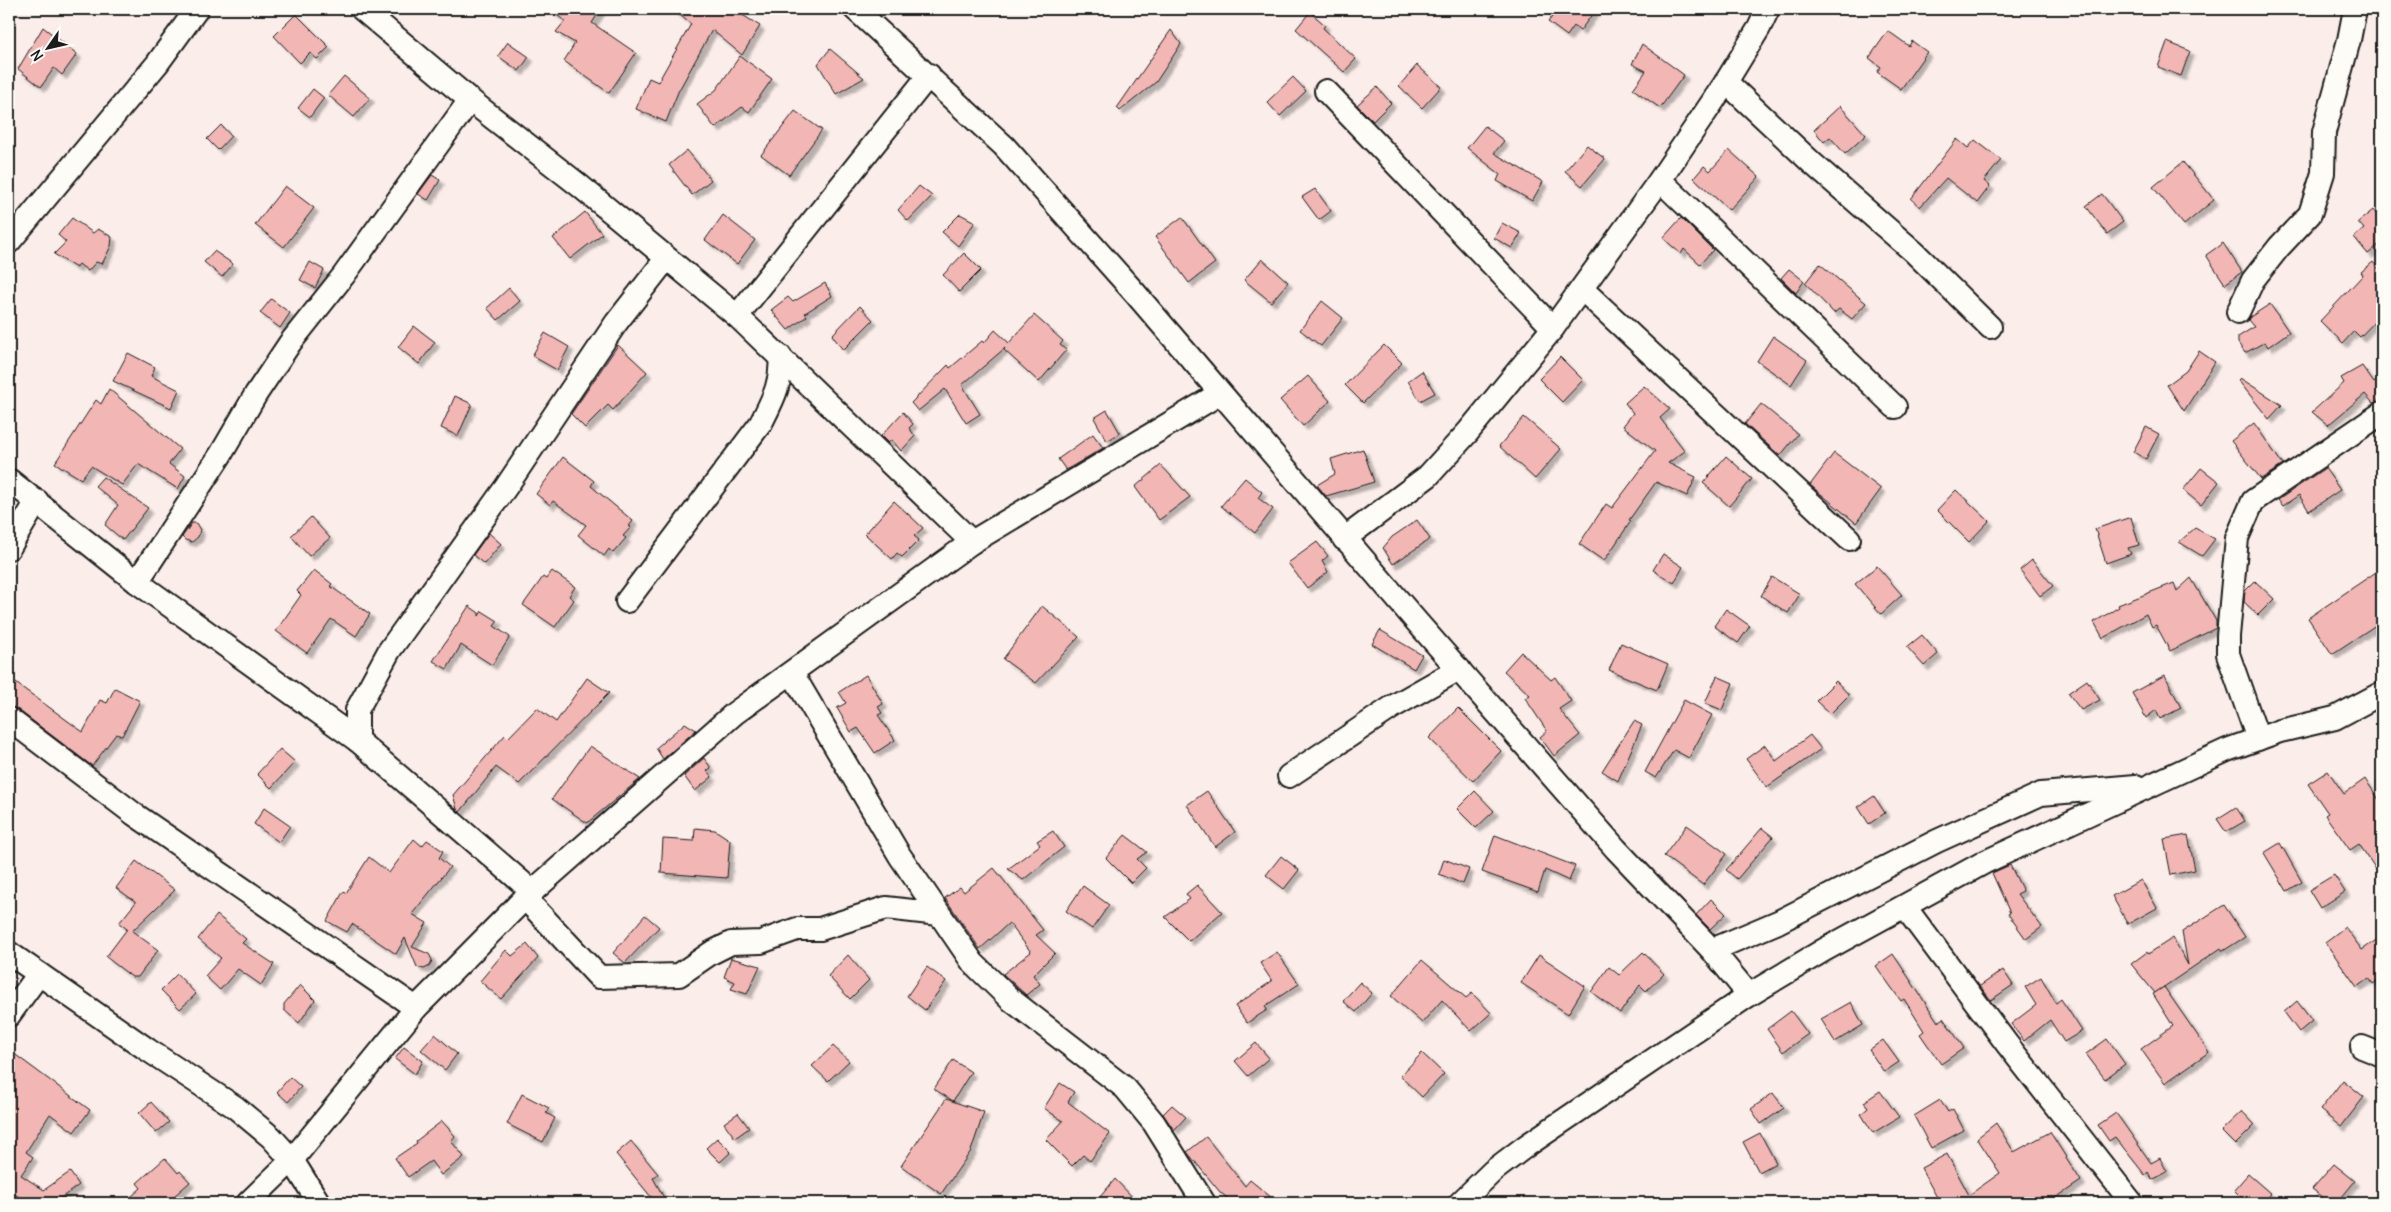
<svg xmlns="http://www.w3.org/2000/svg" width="2391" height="1212" viewBox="0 0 2391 1212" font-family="Delius,sans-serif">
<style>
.building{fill:#f2b6b4;stroke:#1c1c1c;filter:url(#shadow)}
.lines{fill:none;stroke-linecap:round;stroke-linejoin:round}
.minor-casing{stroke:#1c1c1c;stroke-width:26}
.minor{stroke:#fdfcf7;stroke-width:22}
</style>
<defs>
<filter id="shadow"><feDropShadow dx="4.5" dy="4.5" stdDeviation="1" flood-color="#0004"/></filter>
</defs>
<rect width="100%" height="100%" fill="#fbeeea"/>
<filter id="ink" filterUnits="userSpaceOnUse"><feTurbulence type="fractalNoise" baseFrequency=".02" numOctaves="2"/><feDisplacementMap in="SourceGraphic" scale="10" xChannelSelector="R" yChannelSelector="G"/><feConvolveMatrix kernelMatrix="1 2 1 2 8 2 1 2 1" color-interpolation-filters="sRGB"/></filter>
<g filter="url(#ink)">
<g class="building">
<path d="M548 9H601L592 23 636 53 609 93 564 61 575 43 556 32 565 21Z"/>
<path d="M672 9H733L760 26 742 55 712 30 678 92 666 122 636 109 649 78 658 82 691 24Z"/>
<path d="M1558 9H1596L1580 31 1574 26 1567 36 1548 22Z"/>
<path d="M1310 12 1325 25 1323 28 1356 59 1344 72 1296 29Z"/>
<path d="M296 14 329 47 317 59 310 53 300 63 274 36Z"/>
<path d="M43 27 77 54 62 75 54 68 41 87 18 69Z"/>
<path d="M1171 30 1181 44 1156 82 1120 111 1117 108Z"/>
<path d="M1888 31 1909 46 1912 41 1927 52 1901 89 1877 72 1881 67 1869 58Z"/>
<path d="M508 42 529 57 519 71 498 56Z"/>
<path d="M2167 42 2190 51 2181 76 2158 67Z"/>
<path d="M1642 44 1684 75 1660 108 1633 89 1646 71 1632 64Z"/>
<path d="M830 49 864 78 836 94 818 64Z"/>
<path d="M740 56 772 79 749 112 742 107 715 128 697 104 716 90Z"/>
<path d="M1417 65 1441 87 1422 108 1399 86Z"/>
<path d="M344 76 370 98 354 117 328 95Z"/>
<path d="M1293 77 1306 91 1280 116 1267 102Z"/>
<path d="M1377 87 1391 103 1373 121 1357 105Z"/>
<path d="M313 89 324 98 310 117 298 108Z"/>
<path d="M1840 106 1866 135 1845 154 1830 137 1824 142 1814 130Z"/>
<path d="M795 111 822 130 789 175 761 155Z"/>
<path d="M221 125 231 136 218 150 207 139Z"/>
<path d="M1485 126 1504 141 1494 153 1543 182 1532 201 1497 181 1500 174 1467 148Z"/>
<path d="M1957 139 1968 148 1975 140 2001 160 1984 181 1990 186 1977 203 1946 178 1920 207 1911 199Z"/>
<path d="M1587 145 1605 159 1582 186 1565 171Z"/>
<path d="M687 150 711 180 692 195 669 165Z"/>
<path d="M1729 150 1759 177 1729 210 1694 178 1704 166 1710 171Z"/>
<path d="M2183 162 2214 200 2184 225 2153 187Z"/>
<path d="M432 175 440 180 428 200 418 194Z"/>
<path d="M285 186 314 208 284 247 255 225Z"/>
<path d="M919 186 932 196 908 221 898 210Z"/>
<path d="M1315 189 1331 211 1319 220 1302 197Z"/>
<path d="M2102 194 2123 222 2107 234 2086 206Z"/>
<path d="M2373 210 2382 221V242L2368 254 2354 237 2364 229 2358 222Z"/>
<path d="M585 212 602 234 570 259 553 238Z"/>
<path d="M960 214 975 222 958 246 942 232Z"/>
<path d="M723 215 755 240 737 264 705 240Z"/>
<path d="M1182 217 1215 263 1189 283 1155 237Z"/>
<path d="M72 218 93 233 98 229 112 237 111 246 102 264 96 262 88 271 79 264 76 268 54 254 66 242 58 235Z"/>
<path d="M1681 218 1713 250 1700 264 1684 249 1681 254 1663 238Z"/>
<path d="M1502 223 1521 233 1512 248 1494 238Z"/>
<path d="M2223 243 2242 272 2225 284 2206 255Z"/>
<path d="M214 251 233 264 222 277 204 262Z"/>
<path d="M964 253 981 270 959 292 943 275Z"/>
<path d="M1262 259 1288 282 1271 302 1244 280Z"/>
<path d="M310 262 324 270 315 288 300 280Z"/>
<path d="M2373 262 2382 273V314L2360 337 2354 331 2343 343 2320 321 2363 275 2361 272Z"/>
<path d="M1820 264 1866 303 1852 319 1839 309 1834 313 1805 283Z"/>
<path d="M1789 269 1804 281 1796 293 1781 278Z"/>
<path d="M825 283 832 296 805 313 807 316 788 330 771 310 788 297 793 302Z"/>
<path d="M509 288 520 301 498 320 487 308Z"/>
<path d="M271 299 290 313 280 328 260 313Z"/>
<path d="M1322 301 1343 318 1321 346 1300 330Z"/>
<path d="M2270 304 2289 332 2268 347 2265 342 2245 353 2238 343V337L2254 327 2248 320 2250 317Z"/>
<path d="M860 306 873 320 843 350 832 335Z"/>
<path d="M1034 315 1063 341 1060 345 1066 350 1039 382 1004 350 1005 348 962 385 980 414 966 423 945 389 918 411 911 403 948 365 950 368 982 341 984 343 995 330 1009 343Z"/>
<path d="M414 326 435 342 419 364 398 347Z"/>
<path d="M545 333 569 347 557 370 532 356Z"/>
<path d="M1773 336 1807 360 1791 385 1757 361Z"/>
<path d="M618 345 647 372 613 410 608 405 585 428 571 414Z"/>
<path d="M1384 345 1402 363 1363 403 1345 385Z"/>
<path d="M2199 351 2215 362 2184 411 2167 385 2186 371Z"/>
<path d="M128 353 155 367 151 376 179 390 171 408 113 381Z"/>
<path d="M1560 357 1583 380 1562 402 1539 379Z"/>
<path d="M2362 366 2374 383 2382 377V400L2373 403 2365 394 2328 425 2312 412 2344 383 2341 378Z"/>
<path d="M1422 371 1435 393 1420 401 1408 381Z"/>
<path d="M1308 376 1330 401 1303 426 1280 400Z"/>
<path d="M2240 378 2282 405 2269 419 2238 380Z"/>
<path d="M1644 386 1670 409 1660 418 1685 451 1668 463 1696 477 1687 496 1656 482 1629 520 1631 521 1604 561 1579 544 1606 504 1612 508 1655 451 1623 426 1633 413 1625 403Z"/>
<path d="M109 389 180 449 169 464 185 476 178 489 138 464 122 485 91 466 81 479 55 463 96 400 101 404Z"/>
<path d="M455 396 472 404 458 436 441 428Z"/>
<path d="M1761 404 1798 434 1780 456 1745 424Z"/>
<path d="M1107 410 1120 433 1107 441 1094 418Z"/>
<path d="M903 412 913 424 909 428 915 436 901 451 892 440 888 443 881 436Z"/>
<path d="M1524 417 1561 449 1535 479 1499 446Z"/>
<path d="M2254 423 2283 465 2261 479 2231 441Z"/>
<path d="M2146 427 2159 434 2146 459 2133 452Z"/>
<path d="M1093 434 1103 448 1066 470 1058 459Z"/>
<path d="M1363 449 1374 482 1326 496 1317 485 1335 474 1331 459Z"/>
<path d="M1834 453 1881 489 1856 523 1810 485Z"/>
<path d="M1726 456 1752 479 1729 506 1703 483Z"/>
<path d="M563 457 594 481 591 486 633 521 629 526 631 527 623 536 626 538 613 553 609 549 604 556 578 535 586 525 553 501 550 505 536 494Z"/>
<path d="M1161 465 1190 497 1159 520 1135 487Z"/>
<path d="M2201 468 2219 482 2201 505 2183 490Z"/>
<path d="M2325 468 2340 490 2309 511 2299 495 2283 506 2278 500Z"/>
<path d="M103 477 148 508 123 540 105 525 118 505 95 486Z"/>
<path d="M1245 478 1262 492 1258 498 1273 509 1255 533 1221 506Z"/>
<path d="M1956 490 1989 521 1969 542 1937 510Z"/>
<path d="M894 501 923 528 914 536 919 540 902 557 897 553 892 559 865 534Z"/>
<path d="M311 517 330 538 309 556 291 536Z"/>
<path d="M2131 517 2139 545 2128 548 2131 554 2106 563 2095 529Z"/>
<path d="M1417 520 1430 539 1393 564 1383 548 1392 537Z"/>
<path d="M192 523H196L200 530 198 537 192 542 185 540 182 537Z"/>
<path d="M2195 528 2215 539 2202 556 2179 542Z"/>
<path d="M489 533 501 544 484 564 473 555Z"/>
<path d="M1317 542 1328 556 1322 561 1328 572 1307 588 1288 563Z"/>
<path d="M1663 554 1683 567 1674 583 1653 570Z"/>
<path d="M2032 560 2053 586 2040 596 2020 570Z"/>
<path d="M1877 566 1902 595 1881 614 1855 584Z"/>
<path d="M2382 568V621L2332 654 2308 618Z"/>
<path d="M314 570 332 584 330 586 370 614 356 636 331 619 307 653 276 631 301 595 297 591Z"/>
<path d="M552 571 575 587 569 596 574 600 555 627 523 605 543 577 546 579Z"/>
<path d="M1772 577 1800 594 1788 613 1761 596Z"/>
<path d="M2191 578 2216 621V628L2170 651 2156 625 2152 627 2146 614 2103 638 2094 622 2119 607 2118 605 2174 583 2177 591Z"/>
<path d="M2255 581 2274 599 2258 615 2244 602 2245 591Z"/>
<path d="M469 606 479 613V616L482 611 498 621 494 626 510 637 492 665 461 645 447 669 433 661Z"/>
<path d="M1042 606 1079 637 1036 683 1003 659Z"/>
<path d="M1726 609 1750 626 1738 643 1714 626Z"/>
<path d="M1380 630 1422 655 1414 669 1372 644Z"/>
<path d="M1922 635 1938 654 1924 666 1907 647Z"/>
<path d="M1621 643 1668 664 1657 690 1609 670Z"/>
<path d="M1521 652 1551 680 1555 677 1571 701 1559 709 1580 735 1554 756 1540 737 1547 731 1525 698 1530 695 1504 671Z"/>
<path d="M866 675 883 704 878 707 882 713 878 715 895 740 875 753 858 728 851 732 837 708 846 703 839 692Z"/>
<path d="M2165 675 2181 708 2160 719 2156 710 2146 718 2132 693Z"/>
<path d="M1717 676 1733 683 1722 710 1705 703Z"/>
<path d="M9 678 83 732 100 700 107 703 115 688 140 701 122 736 116 734 92 766 17 709 9 706Z"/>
<path d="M587 678 609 693 519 784 496 767 460 812 457 809 453 795 505 735 508 738 537 708 556 722Z"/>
<path d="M2087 680 2100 700 2081 710 2068 693Z"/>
<path d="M1836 681 1849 695 1830 714 1816 701Z"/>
<path d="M1684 700 1712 715 1689 758 1674 750 1656 778 1645 772Z"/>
<path d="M1458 708 1501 751 1473 781 1429 738Z"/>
<path d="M1634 721 1642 725 1618 781 1602 771Z"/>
<path d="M685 723 696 730 663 759 656 748Z"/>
<path d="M1810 735 1821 749 1767 787 1746 759 1765 745 1776 761Z"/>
<path d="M590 746 640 779 587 823 552 799Z"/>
<path d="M280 749 295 762 271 788 257 774Z"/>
<path d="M704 758 711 768 707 771 712 777 695 791 684 776Z"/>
<path d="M2328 771 2344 794 2365 779 2382 804V878L2359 844 2350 850 2325 815 2328 813 2308 784Z"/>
<path d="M1207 791 1235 832 1215 847 1187 805Z"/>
<path d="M1475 791 1494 811 1476 828 1457 809Z"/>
<path d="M1874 796 1885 813 1869 824 1858 807Z"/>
<path d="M2236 807 2245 821 2226 832 2217 819Z"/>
<path d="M264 808 290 826 279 842 254 824Z"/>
<path d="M1687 825 1727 854 1703 885 1664 856Z"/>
<path d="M695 828 715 830 730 840 727 878 661 873 663 839 694 841Z"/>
<path d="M1762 828 1773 837 1737 879 1726 870Z"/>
<path d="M1053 831 1064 847 1023 880 1008 869 1040 845 1037 841Z"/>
<path d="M1125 835 1147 852 1137 859 1146 868 1131 883 1106 858Z"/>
<path d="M1495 835 1575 866 1569 881 1545 870 1538 892 1482 872Z"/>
<path d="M2188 835 2195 870 2171 875 2164 839Z"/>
<path d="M414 839 422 846 427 840 443 851 439 858 450 867 412 914 427 923 412 947 429 954 432 960 430 966 424 969 417 967 405 938 396 954 352 924 347 932 327 921 343 892 346 893 369 857 389 873Z"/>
<path d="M2280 843 2302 882 2287 891 2264 853Z"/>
<path d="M1281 856 1299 870 1284 889 1266 875Z"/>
<path d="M1444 859 1469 869 1463 884 1439 874Z"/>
<path d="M136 861 175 890 132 931 158 950 138 977H132L106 957 127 929 119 923 136 902 116 888Z"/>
<path d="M2010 865 2023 891 2017 894 2042 927 2026 939 2008 914 2010 913 1992 873Z"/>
<path d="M994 868 1043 930 1036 935 1055 953 1033 975 1040 984 1026 995 1003 974 1031 952 1009 923 980 949 945 898 960 887 964 892Z"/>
<path d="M2334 875 2345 892 2320 908 2309 890Z"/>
<path d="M2141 880 2157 908 2128 924 2112 896Z"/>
<path d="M1197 885 1222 912 1189 941 1165 917 1190 899 1186 894Z"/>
<path d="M1083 886 1109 905 1092 929 1066 911Z"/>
<path d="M1711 899 1726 914 1710 929 1696 915Z"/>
<path d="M2224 905 2245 937 2223 951 2221 948 2155 993 2131 964 2147 952 2148 954 2173 938 2188 965 2182 932Z"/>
<path d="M217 915 246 939 242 943 274 964 261 985 238 969 220 990 205 976 221 958 198 939Z"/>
<path d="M645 915 659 927 625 963 613 953Z"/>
<path d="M2345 927 2362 950 2382 936V977L2373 984 2369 978 2357 987 2325 942Z"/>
<path d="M527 944 538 958 501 999 480 981 506 950 512 956Z"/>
<path d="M1277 952 1299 984 1265 1006 1267 1010 1247 1023 1235 1006 1272 981 1260 963Z"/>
<path d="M1643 952 1664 974 1646 991 1640 985 1620 1013 1591 992 1609 967 1619 975Z"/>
<path d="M1893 954 1938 1022 1943 1018 1964 1048 1941 1064 1920 1034 1924 1031 1904 999 1901 1001 1876 966Z"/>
<path d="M848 955 869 980 850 999 828 976Z"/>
<path d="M1539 955 1585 986 1568 1014 1521 983Z"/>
<path d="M731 958 760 966 747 994 731 989 735 982 724 977Z"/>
<path d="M1422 960 1466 998 1472 993 1491 1013 1471 1031 1442 1000 1422 1023 1391 996Z"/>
<path d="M927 967 946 981 925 1010 907 996Z"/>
<path d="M2003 970 2013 985 1991 1000 1980 986Z"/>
<path d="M177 974 196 994 180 1009 161 990Z"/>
<path d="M2041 977 2056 1003 2061 999 2082 1031 2064 1042 2050 1020 2024 1041 2011 1024 2036 1005 2025 987Z"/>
<path d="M1360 982 1372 993 1356 1012 1343 1001Z"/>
<path d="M300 985 315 1000 299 1023 284 1010V1004Z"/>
<path d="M2164 987 2209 1052 2165 1083 2141 1049 2173 1026 2153 994Z"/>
<path d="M2297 1001 2312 1021 2299 1032 2284 1012Z"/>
<path d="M1851 1002 1863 1025 1835 1042 1821 1019Z"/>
<path d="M1791 1011 1808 1034 1783 1052 1767 1029Z"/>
<path d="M435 1034 457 1054 445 1070 421 1050Z"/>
<path d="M2107 1039 2125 1064 2105 1079 2086 1054Z"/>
<path d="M1883 1040 1899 1062 1884 1072 1869 1050Z"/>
<path d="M1256 1043 1269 1058 1248 1076 1235 1061Z"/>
<path d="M833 1046 849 1061 828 1081 812 1066Z"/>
<path d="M404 1047 423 1061 415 1074 395 1059Z"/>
<path d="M9 1050 90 1110 74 1132 50 1114 26 1152 33 1157 21 1175 44 1190 70 1172 79 1185 58 1200 63 1203H26L27 1202 10 1191 9 1193Z"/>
<path d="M1422 1053 1444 1074 1422 1097 1400 1076Z"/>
<path d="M953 1060 971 1072 953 1101 934 1089Z"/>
<path d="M290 1077 301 1087 288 1102 277 1092Z"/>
<path d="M2343 1080 2364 1097 2341 1127 2320 1110Z"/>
<path d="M1060 1083 1074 1092 1068 1102 1110 1134 1090 1161 1083 1155 1072 1166 1046 1140 1063 1121 1044 1108Z"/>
<path d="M1880 1091 1899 1117 1873 1133 1861 1114 1868 1108 1864 1102Z"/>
<path d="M1773 1093 1784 1108 1761 1124 1751 1109Z"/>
<path d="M522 1094 549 1108 546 1113 555 1118 543 1142 507 1124Z"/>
<path d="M946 1099 984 1112 971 1151 941 1194 901 1166Z"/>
<path d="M1940 1100 1948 1112 1953 1109 1964 1130 1931 1148 1914 1116Z"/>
<path d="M151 1102 169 1122 156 1133 139 1113Z"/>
<path d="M1172 1105 1186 1117 1174 1130 1163 1114Z"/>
<path d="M2242 1111 2255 1125 2235 1145 2221 1131Z"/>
<path d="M738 1113 749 1128 735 1138 724 1123Z"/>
<path d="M2116 1113 2151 1163 2160 1158 2167 1172 2152 1180 2148 1172 2145 1175 2115 1137 2109 1141 2098 1125Z"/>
<path d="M442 1121 455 1136 451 1141 464 1157 441 1175 431 1161 408 1177 395 1158 417 1143 416 1141Z"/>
<path d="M1996 1123 2014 1152 2050 1132 2081 1181 2048 1203H1940L1921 1168 1947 1154 1969 1195 2000 1173 1977 1138Z"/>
<path d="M1760 1133 1776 1163 1759 1172 1743 1142Z"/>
<path d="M1206 1137 1245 1186 1250 1180 1278 1203H1231L1232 1202 1220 1192 1187 1152Z"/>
<path d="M717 1138 731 1152 720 1162 706 1148Z"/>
<path d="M631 1141 658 1174 653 1178 667 1203H656L616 1154Z"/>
<path d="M165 1158 178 1173 180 1171 190 1182 166 1203H124L141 1188 137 1183Z"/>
<path d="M2334 1164 2355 1181 2337 1203H2331L2312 1189Z"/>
<path d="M2248 1174 2271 1194 2262 1203H2247L2234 1190Z"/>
<path d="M1115 1179 1138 1203H1095Z"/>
</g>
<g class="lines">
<defs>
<g id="minor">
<path d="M362 9 470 100 580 186 737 316 972 542"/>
<path d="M855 9 1004 146 1135 293 1417 622 1616 849 1712 950 1749 995"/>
<path d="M1726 82 1812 163 1914 252 1990 327"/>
<path d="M1326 91 1553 328"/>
<path d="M1660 180 1895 407"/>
<path d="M9 242 157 64 197 9"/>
<path d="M1582 289 1849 539"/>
<path d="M2238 312 2253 280 2279 247 2310 214 2323 173 2324 132 2349 40 2355 9"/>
<path d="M737 316 929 75"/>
<path d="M9 480 137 582 357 740 533 892"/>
<path d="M1344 539 1428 476 1468 432 1553 328 1660 180 1726 82 1759 28 1768 9"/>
<path d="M9 548 37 501"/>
<path d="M137 582 221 454 256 394 290 343 344 275 470 100"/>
<path d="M627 601 761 423C772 401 783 382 780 356"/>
<path d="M792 673 900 856 973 963 1010 999 1125 1088 1154 1123 1204 1203"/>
<path d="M9 719 134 814 416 1008"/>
<path d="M2258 739 2228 654V636L2237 538 2253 501 2382 413"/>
<path d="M357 740V710L389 651 506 487 616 323 666 259"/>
<path d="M1289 776 1394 706 1459 669"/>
<path d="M525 898 599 977 679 975 711 953 731 943 761 942 797 929H820L886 908 939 914"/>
<path d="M1905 907 2007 1044 2132 1203"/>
<path d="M1712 950 1778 922 1937 841 2041 794 2136 786"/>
<path d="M9 953 148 1050 235 1107 271 1137 292 1160 319 1203"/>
<path d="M9 1015 39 974"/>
<path d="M2362 1047 2382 1055"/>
<path d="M248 1203 292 1160 416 1008 525 898 735 713 972 542 1219 394"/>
<path d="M1460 1203 1493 1171 1526 1146 1749 995 1824 950 1985 862 2227 750 2280 731 2335 718 2382 693"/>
</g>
</defs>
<use href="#minor" class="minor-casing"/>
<use href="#minor" class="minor"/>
</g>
</g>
<rect width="2391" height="1212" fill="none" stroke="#fdfcf7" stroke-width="30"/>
<rect x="15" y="15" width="2361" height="1182" fill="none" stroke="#1c1c1c" stroke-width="2" filter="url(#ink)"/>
<g transform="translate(48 48) rotate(236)" stroke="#fdfcf7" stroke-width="4" paint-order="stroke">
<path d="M0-4L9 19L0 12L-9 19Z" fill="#1c1c1c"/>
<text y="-8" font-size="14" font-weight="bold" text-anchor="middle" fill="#1c1c1c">N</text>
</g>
</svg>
